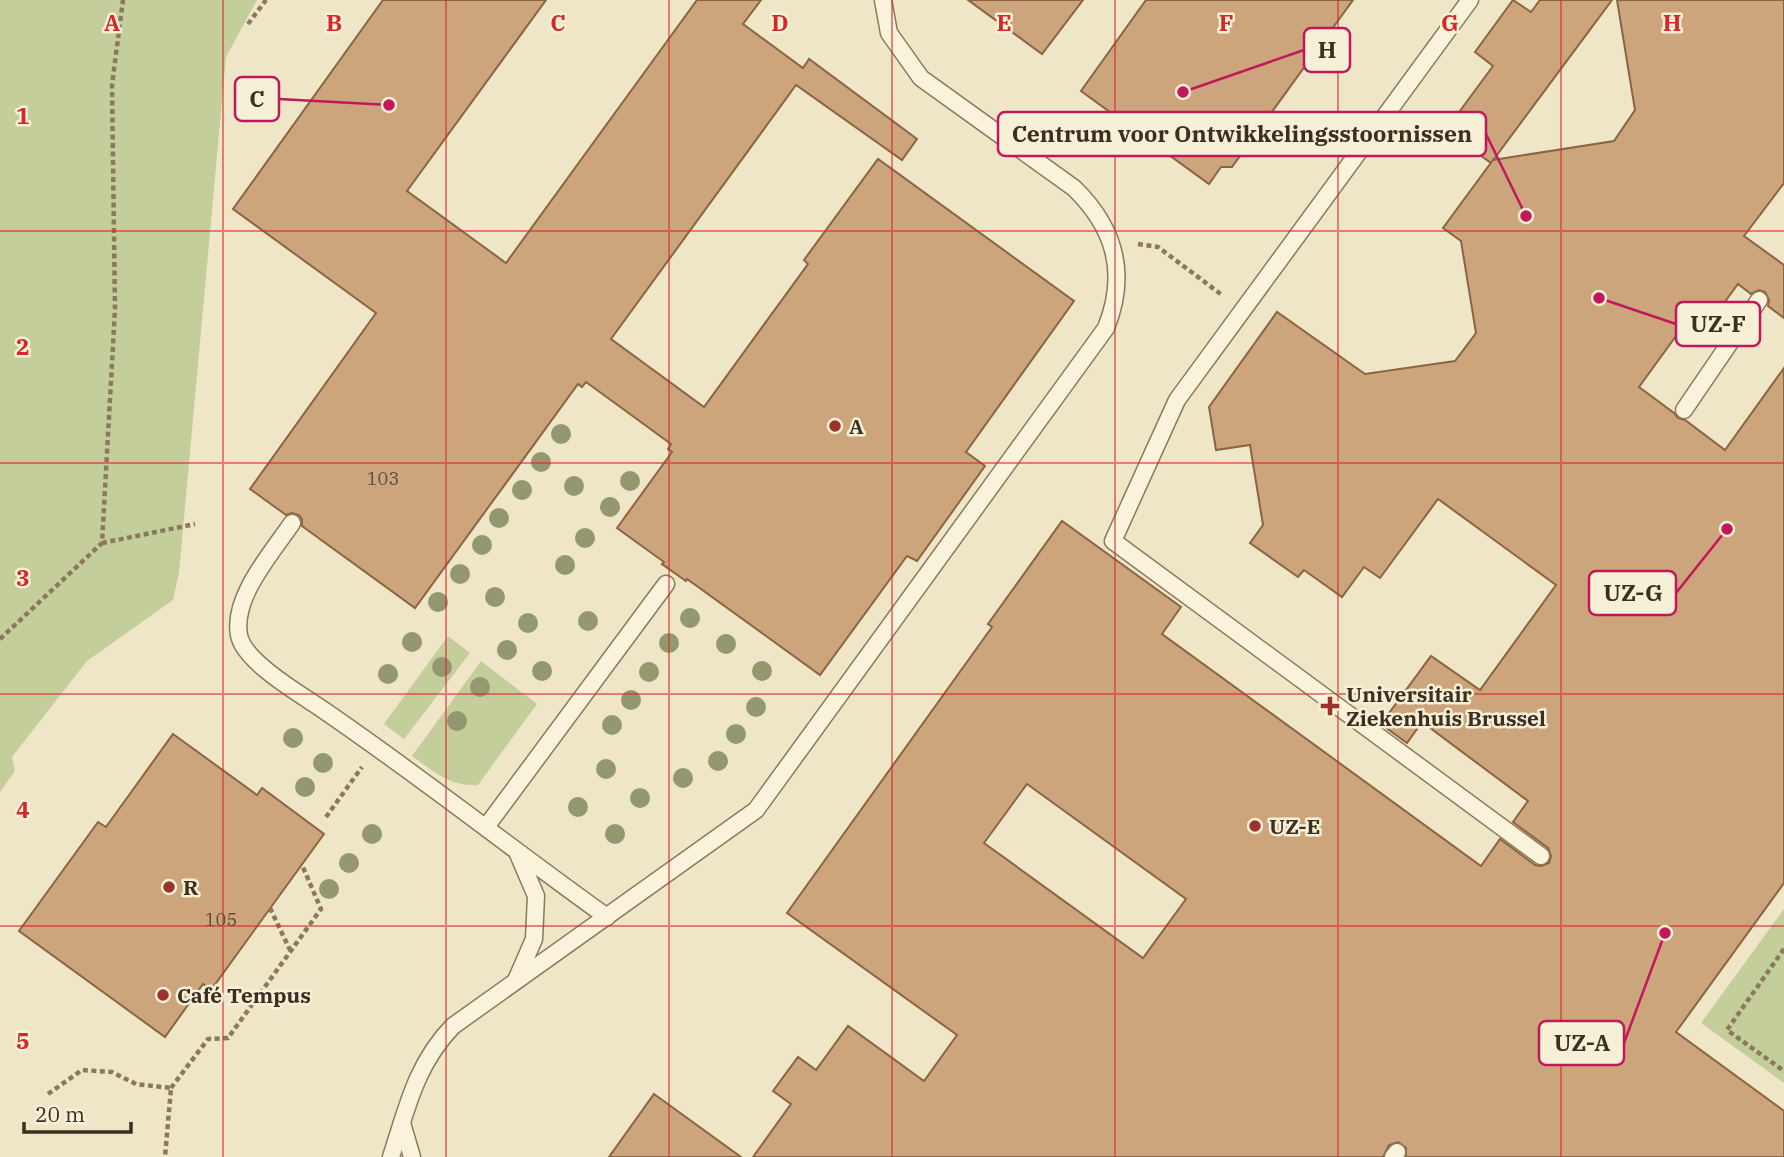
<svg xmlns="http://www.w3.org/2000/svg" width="1784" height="1157" viewBox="0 0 1784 1157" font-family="'IBM Plex Serif',serif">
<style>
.green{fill:#c4ce9b}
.building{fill:#cda57d;stroke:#8b6442;stroke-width:2;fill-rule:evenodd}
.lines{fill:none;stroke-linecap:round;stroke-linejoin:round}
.service-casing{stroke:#8b795c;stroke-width:19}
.path{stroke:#8b795c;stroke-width:4.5;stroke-dasharray:5 3.5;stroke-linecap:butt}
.service{stroke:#f9f3db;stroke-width:16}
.tree{fill:#93986f}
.grid{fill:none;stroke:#d62828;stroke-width:2;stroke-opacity:0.55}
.poi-dot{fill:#9b332c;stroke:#f6f0d7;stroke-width:2.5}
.labels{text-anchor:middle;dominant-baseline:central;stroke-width:5;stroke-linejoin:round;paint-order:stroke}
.number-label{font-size:18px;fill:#604c37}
.poi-label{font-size:21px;font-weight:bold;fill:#3c2f20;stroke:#f6f0d7;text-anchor:start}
.grid-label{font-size:23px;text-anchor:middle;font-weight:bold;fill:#d62828;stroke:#f6f0d7;stroke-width:5;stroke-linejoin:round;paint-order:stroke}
.leader{fill:none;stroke:#c2185b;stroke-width:2.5}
.callout-dot{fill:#c2185b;stroke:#f6f0d7;stroke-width:2.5}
.callout{fill:#f6f0d7;stroke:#c2185b;stroke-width:2.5}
.callout-label{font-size:23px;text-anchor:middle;font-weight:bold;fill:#3c2f20}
</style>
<rect width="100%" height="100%" fill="#efe6c8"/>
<g class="green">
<path d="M0 0H257L226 57 179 573 173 600 87 661 12 757 15 771 0 792Z"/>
<path d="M448 636 470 653 404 739 384 724Z"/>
<path d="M481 661 537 704 478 785C450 787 433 771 412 756Z"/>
<path d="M1784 909V1083L1701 1023Z"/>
</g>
<g class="building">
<path d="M383 0H546L407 191 506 263 697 0H761L743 24 803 68 809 59 917 139 902 160 796 85 611 339 704 407 808 264 804 260 878 159 1074 301 966 452 985 466 917 561 907 556 820 675 687 579 686 581 662 564 664 562 617 528 672 452 668 449 671 444 586 382 582 387 578 384 415 608 302 526V519L299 515 292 513 286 515 250 489 376 313 233 209Z"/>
<path d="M968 0H1083L1042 54Z"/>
<path d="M1146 0H1353L1232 167H1221L1209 184 1081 91Z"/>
<path d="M1513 0 1531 12 1540 0H1612L1491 163 1446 130 1493 66 1475 52Z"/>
<path d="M1617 0H1784V183L1744 236 1784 265V318L1768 306 1769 300 1765 292 1759 290 1751 294 1738 284 1716 314 1700 303 1639 387 1674 413 1678 418 1685 420 1725 450 1784 368V883L1676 1032 1784 1111V1157H1406V1148L1398 1142 1389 1145 1383 1157H753L791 1104 773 1091 798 1057 816 1070 848 1026 924 1081 957 1035 787 913 992 627 988 624 1062 521 1181 607 1162 634 1481 866 1500 839 1535 865 1541 866 1549 863 1551 856 1548 848 1513 822 1528 801 1422 722 1407 743 1381 724 1431 656 1480 690 1556 585 1438 499 1380 578 1364 567 1342 597 1304 570 1298 577 1250 543 1263 525 1250 445 1216 450 1209 407 1277 312 1365 374 1455 361 1476 333 1461 241 1443 228 1493 160 1614 141 1635 110ZM1027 784 1186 899 1143 958 984 843Z"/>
<path d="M173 734 257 795 262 788 324 834 211 990 203 984 165 1037 19 931 98 822 106 827Z"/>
<path d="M654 1094 741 1157H609Z"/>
</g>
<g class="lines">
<defs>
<g id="service">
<path d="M1470 0 1177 400 1113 541 1541 856"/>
<path d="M1684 410 1759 300"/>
<path d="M292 523C272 553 232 597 239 635 243 660 295 691 316 705 415 772 509 847 607 917"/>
<path d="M486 827 666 584"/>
<path d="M517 978 534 939 536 896 518 854"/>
<path d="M402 1123 412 1157"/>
<path d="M391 1157C407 1108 416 1064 453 1026L756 810 1106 328C1128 273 1115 228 1074 188L921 78 889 33 883 0"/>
<path d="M1393 1157 1397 1152"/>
</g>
</defs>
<use href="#service" class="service-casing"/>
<g class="path">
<path d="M248 24 266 0"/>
<path d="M1138 244 1158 247 1222 295"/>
<path d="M102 543 195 524"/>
<path d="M0 639 102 543 115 309 112 85 123 0"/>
<path d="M326 817 362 767"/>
<path d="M270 908 290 950"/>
<path d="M1784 949 1727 1030 1784 1071"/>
<path d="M171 1088 208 1039 228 1038 321 909 302 865"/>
<path d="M48 1094 82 1070 112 1072 136 1084 171 1088 165 1157"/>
</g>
<use href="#service" class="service"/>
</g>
<g class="tree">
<circle cx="561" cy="434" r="10"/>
<circle cx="541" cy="462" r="10"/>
<circle cx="630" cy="481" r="10"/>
<circle cx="574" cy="486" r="10"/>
<circle cx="522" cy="490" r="10"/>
<circle cx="610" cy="507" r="10"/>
<circle cx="499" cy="518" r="10"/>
<circle cx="585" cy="538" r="10"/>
<circle cx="482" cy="545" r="10"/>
<circle cx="565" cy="565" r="10"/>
<circle cx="460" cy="574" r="10"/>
<circle cx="495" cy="597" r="10"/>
<circle cx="438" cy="602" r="10"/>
<circle cx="690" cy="618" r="10"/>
<circle cx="588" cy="621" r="10"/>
<circle cx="528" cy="623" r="10"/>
<circle cx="412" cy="642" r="10"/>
<circle cx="669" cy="643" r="10"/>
<circle cx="726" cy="644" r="10"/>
<circle cx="507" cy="650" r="10"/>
<circle cx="442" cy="667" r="10"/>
<circle cx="542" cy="671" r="10"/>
<circle cx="762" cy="671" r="10"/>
<circle cx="649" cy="672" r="10"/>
<circle cx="388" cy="674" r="10"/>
<circle cx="480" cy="687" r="10"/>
<circle cx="631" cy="700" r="10"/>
<circle cx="756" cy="707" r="10"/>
<circle cx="457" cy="721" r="10"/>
<circle cx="612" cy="725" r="10"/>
<circle cx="736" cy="734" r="10"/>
<circle cx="293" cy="738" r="10"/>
<circle cx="718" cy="761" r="10"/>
<circle cx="323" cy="763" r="10"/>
<circle cx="606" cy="769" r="10"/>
<circle cx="683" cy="778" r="10"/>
<circle cx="305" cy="787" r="10"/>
<circle cx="640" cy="798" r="10"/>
<circle cx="578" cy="807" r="10"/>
<circle cx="372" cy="834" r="10"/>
<circle cx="615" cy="834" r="10"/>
<circle cx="349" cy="863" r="10"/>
<circle cx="329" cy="889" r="10"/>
</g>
<path class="grid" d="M223 0V1157M446 0V1157M669 0V1157M892 0V1157M1115 0V1157M1338 0V1157M1561 0V1157M0 231H1784M0 463H1784M0 694H1784M0 926H1784"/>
<g class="poi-dot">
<circle cx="835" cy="426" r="7"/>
<path d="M1326.5 695.5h7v7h7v7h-7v7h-7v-7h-7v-7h7z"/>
<circle cx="1255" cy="826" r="7"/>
<circle cx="169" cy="887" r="7"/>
<circle cx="163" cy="995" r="7"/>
</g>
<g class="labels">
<g class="number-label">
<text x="383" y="478">103</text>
<text x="221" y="919">105</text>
</g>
<g class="poi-label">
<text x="849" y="426">A</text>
<text x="1346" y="694">Universitair<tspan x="1346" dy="24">Ziekenhuis Brussel</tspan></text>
<text x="1269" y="826">UZ-E</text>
<text x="183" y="887">R</text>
<text x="177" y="995">Café Tempus</text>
</g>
</g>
<g class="grid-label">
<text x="112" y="31">A</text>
<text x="334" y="31">B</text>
<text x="558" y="31">C</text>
<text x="780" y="31">D</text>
<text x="1004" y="31">E</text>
<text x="1226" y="31">F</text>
<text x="1450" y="31">G</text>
<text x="1672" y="31">H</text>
<text x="23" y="124">1</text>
<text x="23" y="355">2</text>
<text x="23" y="586">3</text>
<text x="23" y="818">4</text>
<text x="23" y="1049">5</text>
</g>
<path class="leader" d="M1183 92L1304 50M389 105L279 99M1526 216L1486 134M1599 298L1676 324M1727 529L1676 593M1665 933L1624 1043"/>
<g class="callout-dot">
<circle cx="1183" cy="92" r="7"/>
<circle cx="389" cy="105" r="7"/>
<circle cx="1526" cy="216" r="7"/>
<circle cx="1599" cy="298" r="7"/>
<circle cx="1727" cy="529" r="7"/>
<circle cx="1665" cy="933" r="7"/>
</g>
<g class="callout">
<rect x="1304" y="28" width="46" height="44" rx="7"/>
<rect x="235" y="77" width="44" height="44" rx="7"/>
<rect x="998" y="112" width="488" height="44" rx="7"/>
<rect x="1676" y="302" width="84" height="44" rx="7"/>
<rect x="1589" y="571" width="87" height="44" rx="7"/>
<rect x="1539" y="1021" width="85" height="44" rx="7"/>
</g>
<g class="callout-label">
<text x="1327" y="58">H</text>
<text x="257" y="107">C</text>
<text x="1242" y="142">Centrum voor Ontwikkelingsstoornissen</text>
<text x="1718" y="332">UZ-F</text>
<text x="1633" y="601">UZ-G</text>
<text x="1582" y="1051">UZ-A</text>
</g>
<path d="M24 1122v10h107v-10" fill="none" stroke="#3c2f20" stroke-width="3.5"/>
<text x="35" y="1122" font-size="21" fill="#3c2f20" stroke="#f6f0d7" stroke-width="5" paint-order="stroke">20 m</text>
</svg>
